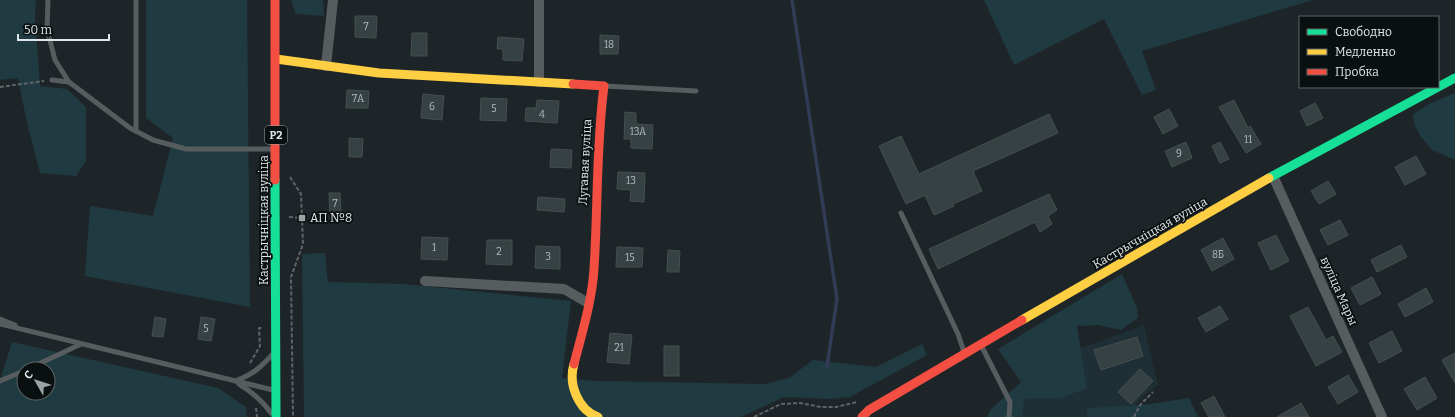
<svg xmlns="http://www.w3.org/2000/svg" width="1455" height="417" viewBox="0 0 1455 417" font-family="Bitter,serif">
<style>
.built{fill:#1e2f35}
.green{fill:#203a42;fill-rule:evenodd}
.lines{fill:none;stroke-linecap:round;stroke-linejoin:round}
.stream{stroke:#313b56;stroke-width:3.5}
.building{fill:#354143;stroke:#484e4f}
.path{stroke:#5f6467;stroke-width:2;stroke-dasharray:4 2;stroke-linecap:butt}
.lane{stroke:#575c5f;stroke-width:5}
.street{stroke:#575c5f;stroke-width:10}
.fast{stroke:#16e098;stroke-width:9}
.slow{stroke:#ffcf43;stroke-width:9}
.jam{stroke:#f24e42;stroke-width:9}
.poi-dot{fill:#9ba2a5;stroke:#0a0f10;stroke-width:1.5}
.labels{text-anchor:middle;dominant-baseline:central;stroke-width:3.5;stroke-linejoin:round;paint-order:stroke}
.number-label{font-size:10px;fill:#b4bdc0}
.shield{fill:#0a0f10;stroke:#9fa6a8;stroke-width:1}
.shield-label{font-size:11px;font-weight:bold;fill:#dfe6e9}
.street-label{font-size:12px;fill:#dfe6e9;stroke:#0a0f10}
.poi-label{font-size:12px;fill:#dfe6e9;stroke:#0a0f10;text-anchor:start}
</style>
<rect width="100%" height="100%" fill="#1e2528"/>
<path class="built" d="M1144 325 1158 385 1141 398 1128 417H1016L1038 364Z"/>
<g class="green">
<path d="M0 0H36L35 17 40 86 67 89 86 107V161L76 176 40 173 27 123 18 78 0 80Z"/>
<path d="M146 0H247L250 307 85 276 90 206 153 216 173 138 146 118Z"/>
<path d="M291 0H323L324 16 296 14Z"/>
<path d="M984 0H1313L1142 51 1156 90 1142 95 1104 19 1014 65Z"/>
<path d="M1455 93V160L1432 150 1421 137 1414 124 1413 114 1431 103Z"/>
<path d="M325 253 328 282 403 284 571 301 562 378 596 381 765 384 789 378 813 360 876 367 922 344 927 355 850 397 830 399 784 397 741 417H304L302 254Z"/>
<path d="M1122 274 1137 308 1138 318 1121 330 1098 325 1077 326 1087 388 1061 398 1024 399 1022 417H987L991 409 1021 382 998 349Z"/>
<path d="M12 342 218 388 246 407 247 417H0V380ZM24 369H48V393H24Z"/>
<path d="M1189 398 1198 417H1087V408L1143 405Z"/>
</g>
<g class="lines">
<path class="stream" d="M792 0 837 299 827 366"/>
</g>
<g class="building">
<path d="M355 16H377L376 38 355 37Z"/>
<path d="M412 33H427V56H411Z"/>
<path d="M600 35 619 36 618 54H600Z"/>
<path d="M498 37 524 39 522 61 503 60V49H497Z"/>
<path d="M347 90 369 91 368 108H346Z"/>
<path d="M423 94 444 96 442 120 421 118Z"/>
<path d="M481 98 507 99 506 121 480 120Z"/>
<path d="M537 100 559 101 557 123 525 121 526 108H536Z"/>
<path d="M1234 100 1248 128 1250 126 1261 144 1246 153 1219 107Z"/>
<path d="M1315 103 1323 118 1307 126 1300 111Z"/>
<path d="M1169 109 1178 126 1163 134 1154 117Z"/>
<path d="M625 112 636 113V124L653 125 652 149 631 148V139H624Z"/>
<path d="M1049 114 1058 133 973 171 982 191 953 204 954 206 934 215 925 195 906 204 879 146 901 136 919 174Z"/>
<path d="M349 138 363 139 362 157H349Z"/>
<path d="M1186 142 1192 158 1172 167 1165 151Z"/>
<path d="M1220 142 1229 159 1220 163 1212 146Z"/>
<path d="M551 149 572 150 571 168 550 167Z"/>
<path d="M1416 156 1426 174 1405 185 1395 167Z"/>
<path d="M618 172 645 173 644 202 630 201 631 190 617 189Z"/>
<path d="M1328 181 1336 194 1319 204 1311 191Z"/>
<path d="M329 193H340L341 215H330Z"/>
<path d="M1049 194 1057 210 1048 216 1052 224 1040 232 1035 222 938 269 929 249Z"/>
<path d="M538 197 565 199 564 212 537 210Z"/>
<path d="M1340 220 1348 235 1328 245 1320 230Z"/>
<path d="M1276 235 1289 261 1271 270 1258 243Z"/>
<path d="M422 237 448 238 447 260 421 259Z"/>
<path d="M1223 238 1234 259 1212 271 1201 250Z"/>
<path d="M487 240H512V265L486 264Z"/>
<path d="M1401 245 1407 257 1377 272 1371 260Z"/>
<path d="M536 246 560 247V269L535 268Z"/>
<path d="M617 247 643 248 642 267H616Z"/>
<path d="M668 250 680 251 679 272H667Z"/>
<path d="M1372 277 1381 294 1360 305 1351 288Z"/>
<path d="M1426 288 1433 302 1405 317 1398 304Z"/>
<path d="M1220 306 1228 319 1206 332 1198 318Z"/>
<path d="M1308 307 1326 340 1333 336 1342 352 1316 366 1290 316Z"/>
<path d="M155 317 166 319 163 337 152 336Z"/>
<path d="M201 317 215 319 211 341 198 339Z"/>
<path d="M1392 331 1402 351 1379 363 1369 343Z"/>
<path d="M610 333 632 335 629 364 607 362Z"/>
<path d="M1137 337 1143 356 1101 370 1094 350Z"/>
<rect x="664" y="346" width="15" height="30"/>
<path d="M1455 353V383L1442 360Z"/>
<path d="M1140 369 1153 381 1131 404 1118 392Z"/>
<path d="M1348 375 1358 392 1338 404 1328 387Z"/>
<path d="M1425 377 1437 398 1417 410 1404 389Z"/>
<path d="M1214 396 1225 417H1209L1201 403Z"/>
<path d="M1301 403 1309 417H1277Z"/>
</g>
<g class="lines">
<g class="path">
<path d="M0 87 44 81"/>
<path d="M290 177 301 194 303 244 291 277 293 417"/>
<path d="M289 217 302 218"/>
<path d="M250 363 260 346 259 328H263"/>
<path d="M256 408 257 417"/>
<path d="M754 417 781 404 800 403 821 407H836L857 402"/>
<path d="M1134 417 1140 405 1153 392"/>
</g>
<g class="lane">
<path d="M48 0 47 29 55 60 69 82"/>
<path d="M136 0V131"/>
<path d="M52 80 69 82 130 128 153 140 186 149H273"/>
<path d="M605 86 696 91"/>
<path d="M901 213 958 334 964 352"/>
<path d="M0 319 15 325"/>
<path d="M0 324 273 390"/>
<path d="M981 345 1010 402 1009 417"/>
<path d="M28 369 81 344"/>
<path d="M0 381 24 371"/>
<path d="M235 381C252 375 260 368 272 355"/>
<path d="M239 384C252 392 262 400 271 413"/>
</g>
<g class="street">
<path d="M326 66 333 0"/>
<path d="M539 82V0"/>
<path d="M1273 176 1382 417"/>
<path d="M425 281 564 289 588 303"/>
</g>
<g class="fast">
<path d="M1269 178 1455 78"/>
<path d="M275 180 276 417"/>
</g>
<g class="slow">
<path d="M276 59 379 73 573 84"/>
<path d="M1022 320 1269 178"/>
<path d="M574 364C568 384 578 410 598 417"/>
</g>
<g class="jam">
<path d="M275 0V180"/>
<path d="M573 84 604 86C596 147 598 208 594 269 592 301 582 333 574 364"/>
<path d="M862 417 869 410 1022 320"/>
</g>
</g>
<rect class="poi-dot" x="298" y="214" width="8" height="8" rx="2"/>
<g class="labels">
<g class="number-label">
<text x="366" y="27">7</text>
<text x="609" y="45">18</text>
<text x="358" y="99">7А</text>
<text x="432" y="107">6</text>
<text x="494" y="109">5</text>
<text x="542" y="115">4</text>
<text x="638" y="132">13А</text>
<text x="1248" y="140">11</text>
<text x="1179" y="154">9</text>
<text x="631" y="181">13</text>
<text x="335" y="204">7</text>
<text x="434" y="248">1</text>
<text x="499" y="252">2</text>
<text x="1218" y="255">8Б</text>
<text x="548" y="257">3</text>
<text x="630" y="258">15</text>
<text x="206" y="329">5</text>
<text x="619" y="348">21</text>
</g>
<rect class="shield" x="265" y="126" width="22" height="18" rx="3"/>
<g class="shield-label">
<text x="276" y="135">Р2</text>
</g>
<g class="street-label">
<text transform="translate(585 162) rotate(-87)">Лугавая вуліца</text>
<text transform="translate(264 220) rotate(-90)">Кастрычніцкая вуліца</text>
<text transform="translate(1150 233) rotate(-30)">Кастрычніцкая вуліца</text>
<text transform="translate(1339 291) rotate(66)">вуліца Мары</text>
</g>
<g class="poi-label">
<text x="310" y="218">АП №8</text>
</g>
</g>
<rect x="1299" y="16" width="140" height="72" fill="#0a0f10" stroke="#5f6567"/>
<rect x="1307" y="29" width="20" height="6" fill="#16e098" stroke="#5f6567"/>
<text x="1335" y="36" font-size="12" fill="#dfe6e9">Свободно</text>
<rect x="1307" y="49" width="20" height="6" fill="#ffcf43" stroke="#5f6567"/>
<text x="1335" y="56" font-size="12" fill="#dfe6e9">Медленно</text>
<rect x="1307" y="69" width="20" height="6" fill="#f24e42" stroke="#5f6567"/>
<text x="1335" y="76" font-size="12" fill="#dfe6e9">Пробка</text>
<g transform="translate(36 381) rotate(309)"><circle r="19" fill="#0a0f10" stroke="#5f6567"/>
<path d="M0-3L7 15L0 10L-7 15Z" fill="#9ba2a5"/>
<text y="-6" font-size="11" font-weight="bold" text-anchor="middle" fill="#dfe6e9">С</text>
</g>
<path d="M18 34v6h91v-6" fill="none" stroke="#dfe6e9" stroke-width="2"/>
<text x="24" y="34" font-size="12" fill="#dfe6e9" stroke="#0a0f10" stroke-width="3" paint-order="stroke">50 m</text>
</svg>
